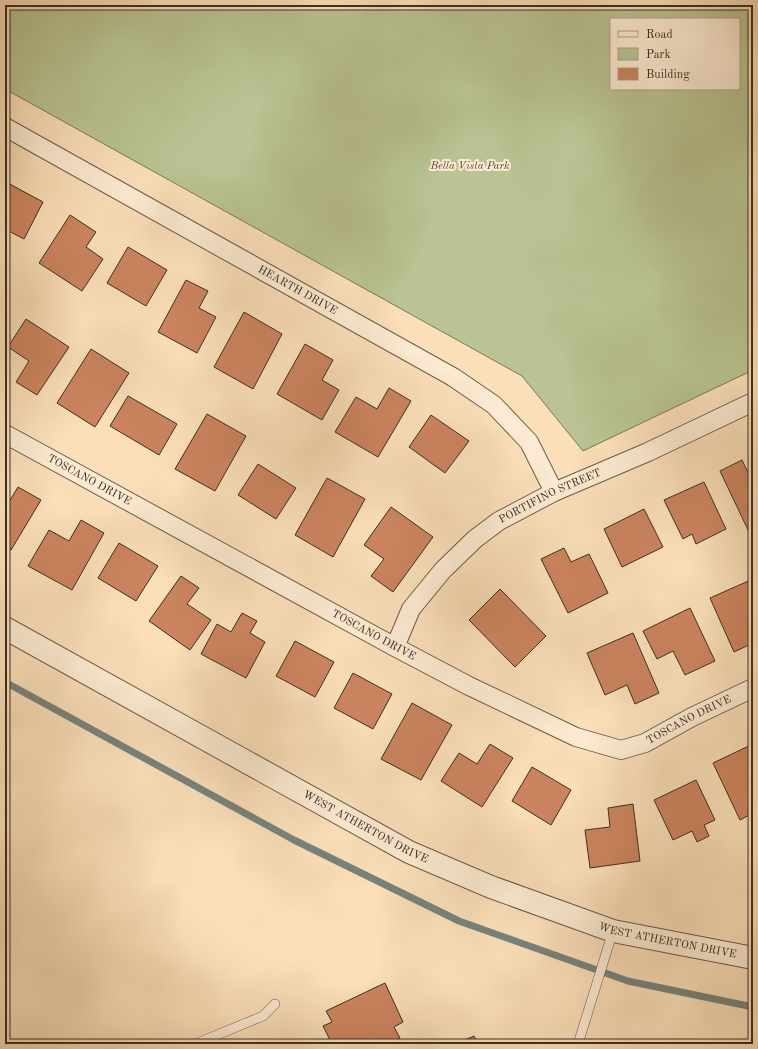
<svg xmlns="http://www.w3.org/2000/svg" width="758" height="1049" viewBox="0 0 758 1049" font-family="'Old Standard TT',serif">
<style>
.green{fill:#b9c393;stroke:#7a785c;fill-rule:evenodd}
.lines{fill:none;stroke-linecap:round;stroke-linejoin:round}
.stream{stroke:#78837c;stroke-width:7}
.building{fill:#cb845f;stroke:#3c2e24}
.service-casing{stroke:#6c5a49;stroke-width:10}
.minor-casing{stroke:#6c5a49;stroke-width:20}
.tertiary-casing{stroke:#6c5a49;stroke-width:24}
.service{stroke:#fcead2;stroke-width:9}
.minor{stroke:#fcead2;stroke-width:18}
.tertiary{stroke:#fcead2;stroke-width:22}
.labels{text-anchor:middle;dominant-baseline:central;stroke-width:4;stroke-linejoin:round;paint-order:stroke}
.park-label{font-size:11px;font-style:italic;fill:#554c3a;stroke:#fcead2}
.street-label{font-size:11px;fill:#3c2e24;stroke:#fcead2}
</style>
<rect width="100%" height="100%" fill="#fadfb9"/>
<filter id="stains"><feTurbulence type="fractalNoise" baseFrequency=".005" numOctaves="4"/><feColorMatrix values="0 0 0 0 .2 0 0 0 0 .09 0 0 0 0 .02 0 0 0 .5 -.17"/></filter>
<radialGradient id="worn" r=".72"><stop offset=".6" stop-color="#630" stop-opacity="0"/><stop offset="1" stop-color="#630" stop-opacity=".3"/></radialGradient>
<path class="green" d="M5 5H753V370L583 451 522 376 5 89ZM611 19H739V89H611Z"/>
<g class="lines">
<path class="stream" d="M5 682 294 840 459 921 628 981 753 1007"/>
</g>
<g class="building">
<path d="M6 182 43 202 24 239 5 229Z"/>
<path d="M70 215 96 232 86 247 103 259 82 291 39 263Z"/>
<path d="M128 247 167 270 146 306 107 283Z"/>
<path d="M186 280 208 291 199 308 216 317 197 353 158 332Z"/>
<path d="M244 312 282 334 253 389 214 367Z"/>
<path d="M26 319 69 347 37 395 16 382 29 361 8 347Z"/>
<path d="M305 344 333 360 322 380 339 390 322 420 277 394Z"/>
<path d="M91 349 129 373 95 427 57 403Z"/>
<path d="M389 388 411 401 378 457 335 432 356 397 377 409Z"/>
<path d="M128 396 177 424 159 455 110 426Z"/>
<path d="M207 414 246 436 215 491 175 469Z"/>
<path d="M431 415 469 441 445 473 409 447Z"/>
<path d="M742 460 753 483V530L749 532 720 471Z"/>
<path d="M258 464 296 488 276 519 238 495Z"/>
<path d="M327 478 365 499 333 557 295 535Z"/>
<path d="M704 482 726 529 696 544 692 534 683 539 664 500Z"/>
<path d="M18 487 41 500 11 550 5 546V507H6Z"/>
<path d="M391 507 433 537 393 592 371 576 384 559 364 545Z"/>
<path d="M644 509 663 547 622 567 604 529Z"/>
<path d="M81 520 104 533 72 590 28 566 49 530 69 541Z"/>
<path d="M119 543 158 566 136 601 98 578Z"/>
<path d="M564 548 571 562 589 554 608 593 568 613 541 559Z"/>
<path d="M181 576 199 588 187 604 211 620 190 650 149 621Z"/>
<path d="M753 579V615L748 617 753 629V643L734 652 710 598Z"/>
<path d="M500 589 546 636 515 667 469 620Z"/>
<path d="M690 608 715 661 685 675 673 651 657 659 643 631Z"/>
<path d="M242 613 257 621 250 633 265 642 246 678 201 654 217 624 231 632Z"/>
<path d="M633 633 659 693 635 704 627 685 605 695 587 653Z"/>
<path d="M295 641 334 662 315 697 276 676Z"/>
<path d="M353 673 392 694 373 729 334 708Z"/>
<path d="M412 703 452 725 421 780 381 759Z"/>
<path d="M490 744 513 758 482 807 441 781 459 753 477 764Z"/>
<path d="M753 744V813L740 820 713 763Z"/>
<path d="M532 767 571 790 551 825 512 801Z"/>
<path d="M696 780 715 820 704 825 709 836 697 842 692 831 673 840 654 800Z"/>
<path d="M633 804 640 861 590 868 585 830 610 827 608 808Z"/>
<path d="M385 983 403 1022 394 1027 400 1038 386 1044H332L323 1026 332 1022 326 1011Z"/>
<path d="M474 1036 478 1044H455Z"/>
</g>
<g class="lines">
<defs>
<g id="service">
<path d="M195 1044 263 1016 275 1004"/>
<path d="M578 1044 613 931"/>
</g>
<g id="minor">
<path id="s1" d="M5 127 453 377 494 405 529 442 554 492"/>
<path id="s2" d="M5 434 395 647 469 686 576 737 621 750 645 743 692 717 753 688"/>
<path id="s3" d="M395 647 411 609 443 570 475 539 499 521 554 492 648 452 753 402"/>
</g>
<g id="tertiary">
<path id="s4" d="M5 628 409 852 491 887 613 931 753 958"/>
</g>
</defs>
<use href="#service" class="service-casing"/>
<use href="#minor" class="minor-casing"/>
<use href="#tertiary" class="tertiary-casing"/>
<use href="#service" class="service"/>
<use href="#minor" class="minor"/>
<use href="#tertiary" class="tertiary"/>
</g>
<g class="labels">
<g class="park-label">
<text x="470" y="166">Bella Vista Park</text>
</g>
<g class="street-label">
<text stroke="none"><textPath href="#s1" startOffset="335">HEARTH DRIVE</textPath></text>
<text stroke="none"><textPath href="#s2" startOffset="96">TOSCANO DRIVE</textPath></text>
<text stroke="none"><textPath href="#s3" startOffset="223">PORTIFINO STREET</textPath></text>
<text stroke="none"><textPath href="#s2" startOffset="420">TOSCANO DRIVE</textPath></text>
<text stroke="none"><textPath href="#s2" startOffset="768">TOSCANO DRIVE</textPath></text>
<text stroke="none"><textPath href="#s4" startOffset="412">WEST ATHERTON DRIVE</textPath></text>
<text stroke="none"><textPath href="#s4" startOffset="736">WEST ATHERTON DRIVE</textPath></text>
</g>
</g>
<rect width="758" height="1049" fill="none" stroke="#fadfb9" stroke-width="20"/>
<rect x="6" y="6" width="746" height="1037" fill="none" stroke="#3c2e24" stroke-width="2"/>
<rect x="10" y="10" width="738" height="1029" fill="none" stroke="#3c2e24"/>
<rect x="610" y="18" width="130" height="72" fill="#fcead2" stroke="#af9f8c"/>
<rect x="618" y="31" width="20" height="6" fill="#fcead2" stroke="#af9f8c"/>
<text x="646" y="38" font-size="12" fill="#3c2e24">Road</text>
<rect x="618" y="48" width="20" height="12" fill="#b9c393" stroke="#af9f8c"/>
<text x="646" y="58" font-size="12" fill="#3c2e24">Park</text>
<rect x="618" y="68" width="20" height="12" fill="#cb845f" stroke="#af9f8c"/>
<text x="646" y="78" font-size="12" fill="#3c2e24">Building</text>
<rect width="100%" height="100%" filter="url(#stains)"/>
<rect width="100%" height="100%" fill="url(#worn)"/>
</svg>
